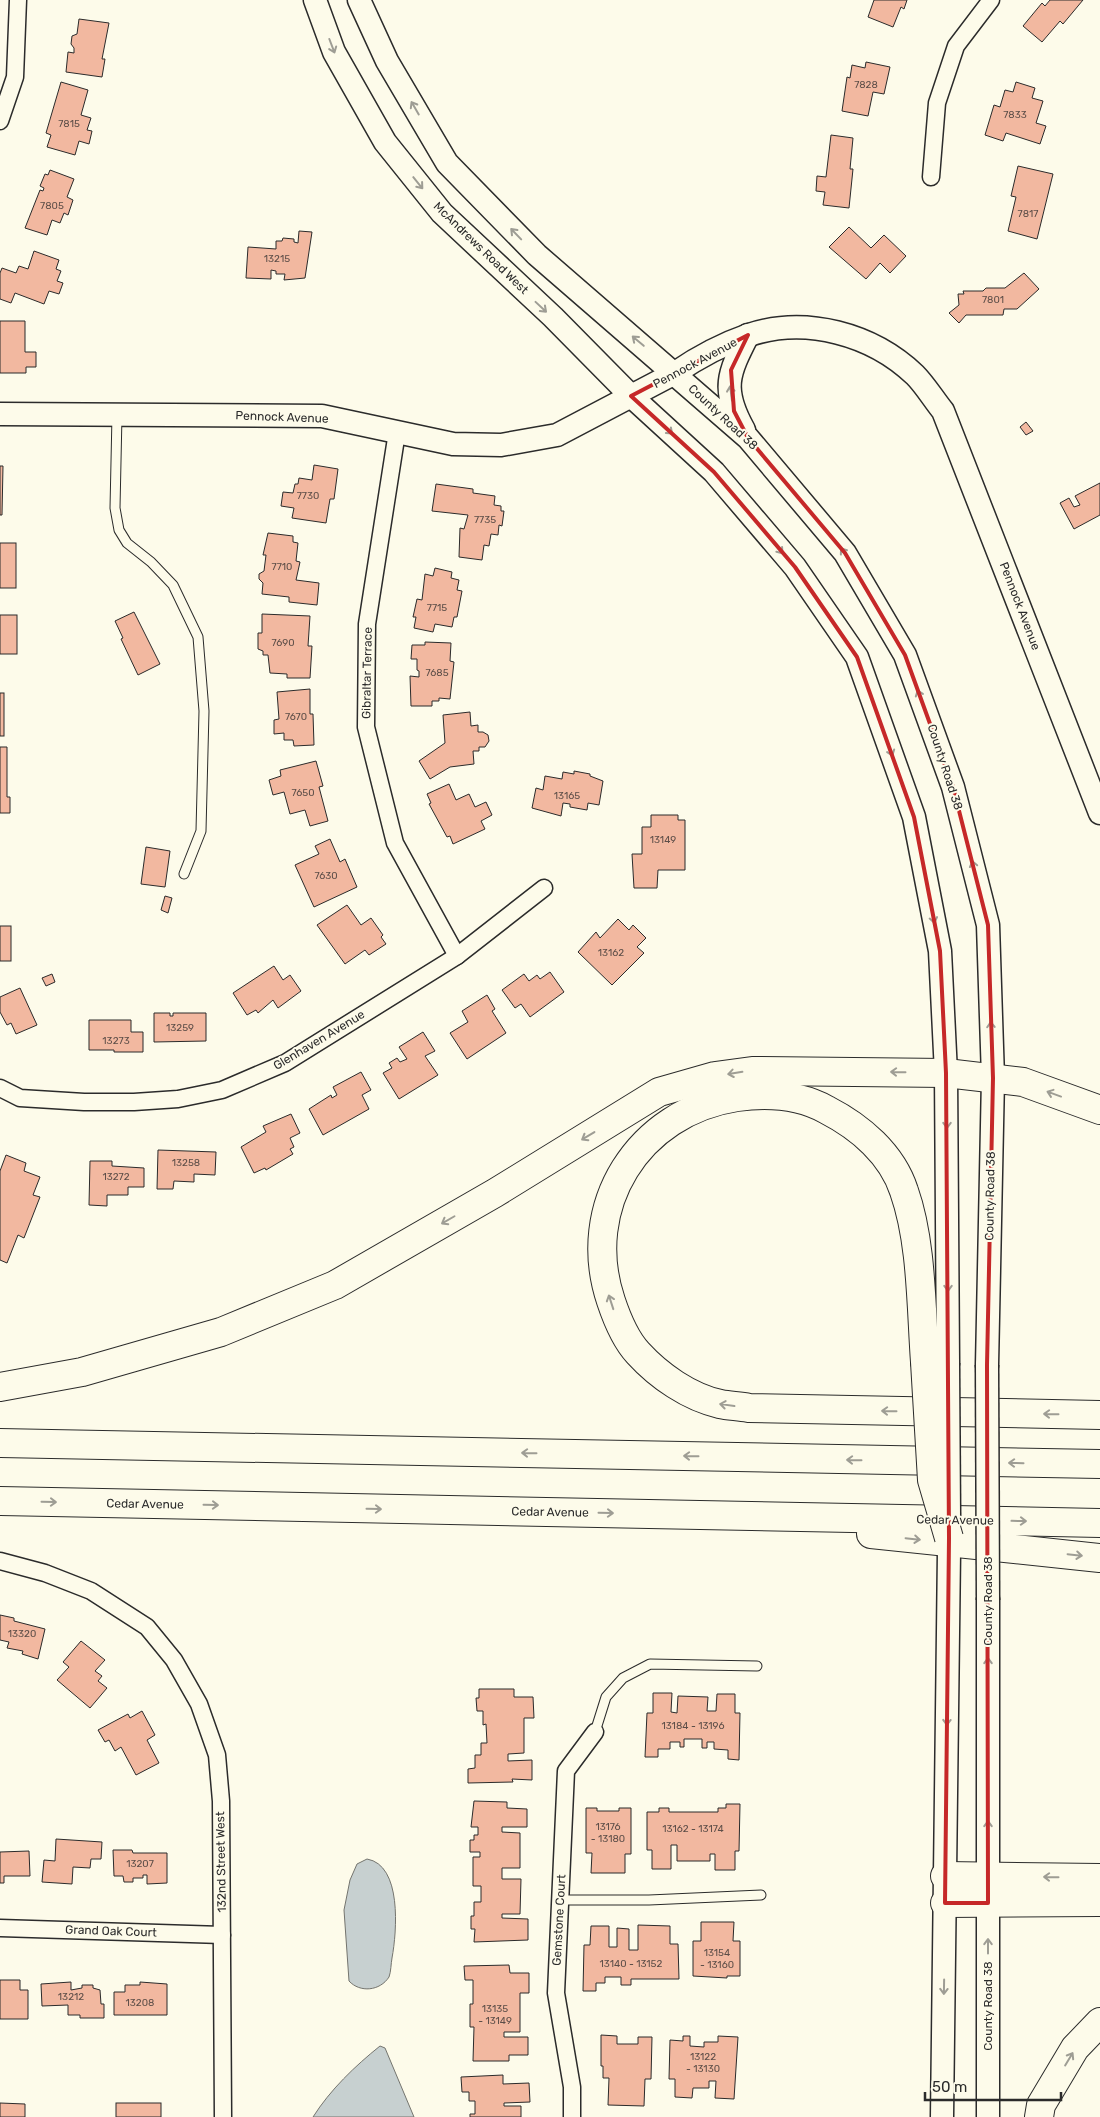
<svg xmlns="http://www.w3.org/2000/svg" width="1100" height="2117" viewBox="0 0 1100 2117" font-family="Rubik,sans-serif">
<style>
.water{fill:#c7d0d0;stroke:#74746e}
.building{fill:#f2b8a0;stroke:#2b2b2b}
.lines{fill:none;stroke-linecap:round;stroke-linejoin:round}
.lane-casing{stroke:#2b2b2b;stroke-width:11}
.street-casing{stroke:#2b2b2b;stroke-width:19}
.secondary-casing{stroke:#2b2b2b;stroke-width:25}
.highway-casing{stroke:#2b2b2b;stroke-width:30}
.lane{stroke:#fdfbea;stroke-width:9}
.street{stroke:#fdfbea;stroke-width:16}
.secondary{stroke:#fdfbea;stroke-width:22}
.highway{stroke:#fdfbea;stroke-width:28}
.secondary-bridge-casing{stroke:#2b2b2b;stroke-width:25;stroke-linecap:butt}
.highway-bridge-casing{stroke:#2b2b2b;stroke-width:30;stroke-linecap:butt}
.secondary-bridge{stroke:#fdfbea;stroke-width:22}
.highway-bridge{stroke:#fdfbea;stroke-width:28}
.oneway{stroke:#9e9d94}
.marked{fill:none;stroke:#c62828;stroke-width:4;stroke-linejoin:round}
.labels{text-anchor:middle;dominant-baseline:central;stroke-width:4;stroke-linejoin:round;paint-order:stroke}
.number-label{font-size:10px;fill:#5d4e48}
.street-label{font-size:12px;fill:#2b2b2b;stroke:#fdfbea}
</style>
<rect width="100%" height="100%" fill="#fdfbea"/>
<g class="water">
<path d="M367 1859C402 1865 397 1931 392 1958 391 1963 391 1972 389 1977 380 1991 360 1993 349 1981L344 1910 350 1880 357 1864Z"/>
<path d="M380 2046 385 2048 414 2117H313C330 2090 355 2066 380 2046Z"/>
</g>
<g class="building">
<path d="M874 0H907L904 9 901 7 893 27 868 17Z"/>
<path d="M1050 0H1083L1063 24 1060 21 1042 42 1023 26 1042 3 1045 6Z"/>
<path d="M79 19 109 23 102 59H105L102 77 66 72 68 52 74 53V48L71 44 72 36 77 34Z"/>
<path d="M866 62 890 67 884 94 873 92 868 116 842 111 847 77 850 78 852 65 865 68Z"/>
<path d="M61 82 88 90 81 115 91 118 87 130 92 131 89 144 79 141 75 155 47 147 51 135 46 133Z"/>
<path d="M1016 82 1035 88 1032 98 1043 101 1036 123 1046 126 1040 144 1006 133 1003 141 985 135 994 105 1000 107 1005 90 1013 92Z"/>
<path d="M831 135 853 138 850 169H853L849 208 823 205 825 192 816 191 817 176 826 177Z"/>
<path d="M1018 166 1053 174 1037 239 1008 231 1016 197 1011 196Z"/>
<path d="M50 170 74 179 67 197 73 200 68 215 64 213 60 223 52 220 47 235 25 228 40 190 43 191 44 188 40 186 45 174 48 175Z"/>
<path d="M849 227 871 248 884 235 906 256 890 273 880 263 866 279 829 247Z"/>
<path d="M299 231 312 232 305 278 284 280 285 274H276V271L271 270V279L246 278 248 247 276 249V241H282L283 238 294 239V242L298 243Z"/>
<path d="M34 251 59 260 56 269 61 271 57 281 63 283 59 294 49 291 44 304 15 293 11 303 0 299V273L2 268 16 273 19 266 28 269Z"/>
<path d="M1024 273 1039 289 1017 309H1004L1003 315H966L959 323 949 313 959 305 958 294H964L963 291H983L986 288H1005Z"/>
<path d="M0 321H25V352H36V367H26V373H0Z"/>
<path d="M1026 422 1033 431 1026 435 1020 427Z"/>
<path d="M314 465 338 469 334 499H330L326 523 292 518 294 508 281 506 283 492 293 493 295 484H298L299 478 312 480Z"/>
<path d="M0 466H3L2 515H0Z"/>
<path d="M1100 483V515L1074 529 1060 503 1069 498 1074 507 1080 505 1075 496Z"/>
<path d="M436 484 473 489V493L495 496 494 505 501 506V511H504L502 526 499 525 498 535 491 534 489 546 484 545 482 560 459 557 460 528 464 529 468 515 432 511Z"/>
<path d="M268 533 293 536V542L298 543 296 561 300 562 296 580 319 583 317 605 289 602V597L262 594 263 583 259 579V574L264 571 266 555H263Z"/>
<rect x="0" y="543" width="16" height="45"/>
<path d="M435 568 452 572 451 578 459 580 457 590 462 591 457 617H454L452 627 435 624 433 632 414 628 416 617H413L417 599 422 600 425 574 433 576Z"/>
<path d="M134 612 160 664 138 675 121 639 123 638 115 621Z"/>
<path d="M262 614 310 616 308 646H312L310 678H287V674L270 673 268 655H263V651L258 649V633H262Z"/>
<rect x="0" y="615" width="17" height="39"/>
<path d="M425 642 451 643 450 661 454 662 450 699 439 698V701H432V706H411L410 676 419 677V671L417 670V659H411L412 645H425Z"/>
<path d="M310 689V714H313L314 745 294 746 293 740H284V733L274 734V720L279 719 277 692Z"/>
<rect x="0" y="693" width="4" height="43"/>
<path d="M470 712 471 726 478 725V732H483L488 735 489 741 485 747H479V751H473L474 764 450 767 430 779 419 761 445 743 443 715Z"/>
<path d="M0 747H7V797H10V813H0Z"/>
<path d="M316 761 323 786 319 787 328 821 310 826 305 810 290 814 284 792 273 795 269 780 281 776 280 770Z"/>
<path d="M574 771 590 774V776L603 781 599 805 588 803 587 810 570 807V804L563 803 561 816 532 808 536 788 543 790 545 776 562 779 563 772 574 774Z"/>
<path d="M449 784 456 800 469 794 475 807 486 802 492 815 481 821 485 829 453 844 450 836 447 837 429 804 431 803 427 794Z"/>
<path d="M651 815H678V820H685V870H658L657 888H634L632 854H642V827H651Z"/>
<path d="M330 839 340 862 345 859 357 887 314 907 295 865 319 854 315 846Z"/>
<path d="M146 847 170 851 165 887 141 884Z"/>
<path d="M165 896 172 898 168 913 161 910Z"/>
<path d="M347 905 361 925 371 918 383 935 381 937 386 944 369 955 365 950 345 964 317 925Z"/>
<path d="M618 919 629 930 633 925 646 938 637 947 644 953 612 985 578 952 596 932 600 938Z"/>
<rect x="0" y="926" width="11" height="35"/>
<path d="M274 966 283 980 290 975 301 991 278 1008 273 1000 258 1013 256 1010 247 1015 233 993Z"/>
<path d="M550 972 564 992 530 1017 521 1004 515 1008 502 990 524 974 529 981 537 975 540 979Z"/>
<path d="M52 974 55 982 46 986 42 978Z"/>
<path d="M20 988 37 1025 16 1034 11 1023 7 1025 0 1012V997Z"/>
<path d="M487 995 495 1009 492 1011 506 1033 467 1059 450 1033 468 1022 462 1011Z"/>
<path d="M154 1013H170V1016H173V1013H206V1041L154 1042Z"/>
<path d="M89 1020H131V1032H143V1052H114V1050H89Z"/>
<path d="M423 1032 435 1051 425 1056 438 1075 399 1099 383 1073 392 1068 389 1063 397 1058 400 1062 407 1059 399 1047Z"/>
<path d="M361 1072 371 1090 362 1095 369 1109 323 1135 309 1109 331 1095 332 1098 337 1095 333 1087Z"/>
<path d="M291 1114 300 1133 290 1138 294 1147 290 1149 293 1154 266 1170 265 1168 254 1173 241 1147 266 1132 263 1126Z"/>
<path d="M158 1150 216 1152 215 1175 194 1174V1182L174 1181 173 1189H157Z"/>
<path d="M6 1155 26 1163 24 1171 40 1177 33 1195 40 1197 24 1238 18 1235 7 1263 0 1260V1171Z"/>
<path d="M90 1161H112V1166L144 1168V1187H128V1195H107V1206L89 1205Z"/>
<path d="M0 1615 14 1618V1621L45 1629 38 1659 22 1654 23 1651 7 1648 9 1642 0 1640Z"/>
<path d="M81 1641 105 1660 95 1671 102 1676 98 1681 107 1688 90 1708 57 1680 69 1667 63 1662Z"/>
<path d="M479 1689H514V1697H533L534 1718H524V1753L508 1754V1761L532 1760V1780L512 1779 513 1782 468 1783V1769L475 1768V1755H481V1743H487L486 1724 483 1725V1711H477L476 1698H479Z"/>
<path d="M653 1693H672L671 1712 677 1713 678 1696 708 1697 707 1711H716L717 1694H735V1713H740L739 1760 728 1759V1750L714 1749V1742H707V1748H702V1739H684V1747H680V1742H670V1749H658V1757H645L647 1713H653Z"/>
<path d="M142 1711 155 1735 147 1740 159 1763 136 1775 121 1747 115 1751 109 1740 105 1742 98 1730 128 1714 130 1718Z"/>
<path d="M474 1801 507 1802V1808L527 1809V1827H502V1832L520 1833V1868H502V1879H521L520 1914H502V1918L528 1919V1940L474 1942 475 1929H471V1916H474V1902H481V1886H473V1857H480V1852H470V1840H474V1835H478V1827H471Z"/>
<path d="M726 1804H740L739 1851H735V1870H715V1854H710V1861H677V1845H671V1869H652V1850H647V1812H659V1808H669V1812H718V1808H726Z"/>
<path d="M586 1808H597V1811H619V1808H631V1854H625V1873H591L592 1853H586Z"/>
<path d="M56 1839 102 1842 101 1859H91L90 1868 73 1867 72 1884 42 1882 44 1860 55 1861Z"/>
<path d="M113 1850H132L133 1853H167V1883L147 1884V1875H143V1878H133V1882H124L123 1876H114Z"/>
<path d="M29 1851 30 1876H4V1883H0V1852Z"/>
<path d="M701 1922H734L733 1941H740V1976H727V1978L693 1976V1941H701Z"/>
<path d="M638 1925 670 1926V1944H678L679 1979H631V1985H621V1977H605V1983H596V1991H583L584 1945H590L591 1926H609V1947H617V1928L629 1929V1950H638Z"/>
<path d="M509 1965 510 1973H529V1993H520V2032H504V2037H528V2055H509V2061H473L474 2027H470V2004H473V1980H465L464 1966Z"/>
<path d="M0 1980H20V1990H28V2019H0Z"/>
<path d="M71 1982V1990L82 1988V1985H93V1988L100 1990 101 2004H104V2018H80V2015H68V2005L42 2006 41 1984Z"/>
<path d="M140 1982 167 1984V2015H114V1992H125V1985H140Z"/>
<path d="M601 2035 617 2036V2044H638V2037H652L651 2079H645L644 2106 608 2105 609 2078H603V2066H601Z"/>
<path d="M683 2036H690V2046L704 2047V2042H718V2036L738 2037 734 2099 715 2098 716 2081H709V2088H693L692 2098 675 2097V2079H669L670 2040 683 2041Z"/>
<path d="M503 2075V2084L529 2083 530 2102 504 2103V2106H521V2117H470V2114H475V2101H469V2092H462L461 2077Z"/>
<path d="M0 2103 25 2104V2117H0Z"/>
<rect x="116" y="2103" width="45" height="14"/>
</g>
<g class="lines">
<defs>
<g id="lane">
<path d="M117 415 115 508 119 530 127 543 151 562 173 585 198 637 204 711 201 831 184 874"/>
<path d="M595 1732 606 1697 623 1678 650 1664 757 1666"/>
<path d="M560 1900H649L761 1895"/>
</g>
<g id="street">
<path d="M0 121 15 77 18 0"/>
<path d="M931 177 937 103 956 46 991 0"/>
<path d="M397 432 367 624 366 727 395 843 457 956"/>
<path d="M0 1088 20 1098 84 1102H134L178 1099 222 1090 285 1063 457 956 544 888"/>
<path d="M0 1561 45 1573 91 1591 147 1627 174 1660 199 1704 217 1755 221 1801 223 2117"/>
<path d="M0 1928 222 1935"/>
<path d="M572 2117V2087L556 1993 566 1771 595 1732"/>
</g>
<g id="secondary">
<path d="M315 0 334 52 385 142 442 213 553 317 631 396 714 472 795 567 857 657 914 817 940 951 946 1073 948 1363"/>
<path d="M359 0 387 61 447 163 537 255 748 438 845 553 905 655 953 787 988 925 993 1078 987 1365"/>
<path d="M0 414 322 416 453 444 501 445 557 435 675 373C697 358 723 344 749 335 806 316 872 334 915 375 925 385 934 400 943 411L1100 813"/>
<path d="M744 430C721 389 728 374 748 335"/>
<path d="M942 2117 949 1551"/>
<path d="M988 2117V1600"/>
</g>
<g id="highway">
<path d="M925 1362C921 1307 922 1242 904 1191 892 1154 860 1127 827 1110 800 1095 767 1093 737 1097 638 1112 579 1206 611 1301 617 1319 625 1339 638 1353 659 1376 689 1397 720 1404 729 1406 739 1406 749 1408L1100 1415"/>
<path d="M0 1387 82 1372 221 1332 335 1285 495 1193 659 1092 715 1076 752 1071 946 1073 1023 1082 1100 1110"/>
<path d="M0 1443 1100 1464"/>
<path d="M0 1501 1100 1523"/>
<path d="M871 1534 1100 1558"/>
<path d="M945 1876 1100 1878"/>
<path d="M945 1903 1100 1902"/>
<path d="M1039 2117 1041 2105 1075 2048 1100 2022"/>
</g>
</defs>
<use href="#lane" class="lane-casing"/>
<use href="#street" class="street-casing"/>
<use href="#secondary" class="secondary-casing"/>
<use href="#highway" class="highway-casing"/>
<use href="#lane" class="lane"/>
<use href="#street" class="street"/>
<use href="#secondary" class="secondary"/>
<use href="#highway" class="highway"/>
<defs>
<g id="secondary-bridge">
<path d="M948 1363 949 1517"/>
<path d="M987 1365 988 1600"/>
</g>
<path id="highway-bridge" d="M925 1362 932 1480 949 1538"/>
</defs>
<use href="#secondary-bridge" class="secondary-bridge-casing"/>
<use href="#highway-bridge" class="highway-bridge-casing"/>
<use href="#secondary-bridge" class="secondary-bridge"/>
<use href="#highway-bridge" class="highway-bridge"/>
</g>
<defs><path id="oneway-shaft" d="M-6 0H5M1.5-3L5.5 0L1.5 3" fill="none" stroke-width="1.6" stroke-linecap="round" stroke-linejoin="round" transform="scale(1.25)"/></defs>
<g class="oneway">
<use href="#oneway-shaft" transform="translate(332 46) rotate(69)"/>
<use href="#oneway-shaft" transform="translate(415 108) rotate(-120)"/>
<use href="#oneway-shaft" transform="translate(418 183) rotate(51)"/>
<use href="#oneway-shaft" transform="translate(516 234) rotate(-134)"/>
<use href="#oneway-shaft" transform="translate(541 307) rotate(43)"/>
<use href="#oneway-shaft" transform="translate(638 341) rotate(-140)"/>
<use href="#oneway-shaft" transform="translate(731 393) rotate(-97)"/>
<use href="#oneway-shaft" transform="translate(667 429) rotate(42)"/>
<use href="#oneway-shaft" transform="translate(778 548) rotate(50)"/>
<use href="#oneway-shaft" transform="translate(845 554) rotate(-125)"/>
<use href="#oneway-shaft" transform="translate(920 697) rotate(-110)"/>
<use href="#oneway-shaft" transform="translate(890 749) rotate(70)"/>
<use href="#oneway-shaft" transform="translate(974 868) rotate(-104)"/>
<use href="#oneway-shaft" transform="translate(933 916) rotate(79)"/>
<use href="#oneway-shaft" transform="translate(991 1029) rotate(-92)"/>
<use href="#oneway-shaft" transform="translate(898 1072) rotate(-179)"/>
<use href="#oneway-shaft" transform="translate(735 1073) rotate(171)"/>
<use href="#oneway-shaft" transform="translate(1054 1094) rotate(-160)"/>
<use href="#oneway-shaft" transform="translate(947 1121) rotate(90)"/>
<use href="#oneway-shaft" transform="translate(588 1136) rotate(149)"/>
<use href="#oneway-shaft" transform="translate(448 1220) rotate(150)"/>
<use href="#oneway-shaft" transform="translate(948 1284) rotate(90)"/>
<use href="#oneway-shaft" transform="translate(611 1302) rotate(-108)"/>
<use href="#oneway-shaft" transform="translate(727 1405) rotate(-172)"/>
<use href="#oneway-shaft" transform="translate(889 1411) rotate(-179)"/>
<use href="#oneway-shaft" transform="translate(1051 1414) rotate(-179)"/>
<use href="#oneway-shaft" transform="translate(529 1453) rotate(-179)"/>
<use href="#oneway-shaft" transform="translate(691 1456) rotate(-179)"/>
<use href="#oneway-shaft" transform="translate(854 1460) rotate(-179)"/>
<use href="#oneway-shaft" transform="translate(1016 1463) rotate(-179)"/>
<use href="#oneway-shaft" transform="translate(49 1502) rotate(1)"/>
<use href="#oneway-shaft" transform="translate(211 1505) rotate(1)"/>
<use href="#oneway-shaft" transform="translate(374 1509) rotate(1)"/>
<use href="#oneway-shaft" transform="translate(606 1513) rotate(1)"/>
<use href="#oneway-shaft" transform="translate(1019 1521) rotate(1)"/>
<use href="#oneway-shaft" transform="translate(913 1539) rotate(6)"/>
<use href="#oneway-shaft" transform="translate(1075 1555) rotate(6)"/>
<use href="#oneway-shaft" transform="translate(988 1665) rotate(-90)"/>
<use href="#oneway-shaft" transform="translate(947 1718) rotate(91)"/>
<use href="#oneway-shaft" transform="translate(988 1828) rotate(-90)"/>
<use href="#oneway-shaft" transform="translate(1051 1877) rotate(-179)"/>
<use href="#oneway-shaft" transform="translate(988 1946) rotate(-90)"/>
<use href="#oneway-shaft" transform="translate(944 1987) rotate(91)"/>
<use href="#oneway-shaft" transform="translate(1069 2059) rotate(-59)"/>
</g>
<path class="marked" d="M748 335 731 370 734 411 748 438 845 553 905 655 953 787 988 925 993 1078 987 1365 988 1903H945L949 1538 946 1073 940 951 914 817 857 657 795 567 714 472 631 396Z"/>
<g class="labels">
<g class="number-label">
<text x="866" y="85">7828</text>
<text x="1015" y="115">7833</text>
<text x="69" y="124">7815</text>
<text x="52" y="206">7805</text>
<text x="1028" y="214">7817</text>
<text x="277" y="259">13215</text>
<text x="993" y="300">7801</text>
<text x="308" y="496">7730</text>
<text x="485" y="520">7735</text>
<text x="282" y="567">7710</text>
<text x="437" y="608">7715</text>
<text x="283" y="643">7690</text>
<text x="437" y="673">7685</text>
<text x="296" y="717">7670</text>
<text x="303" y="793">7650</text>
<text x="567" y="796">13165</text>
<text x="663" y="840">13149</text>
<text x="326" y="876">7630</text>
<text x="611" y="953">13162</text>
<text x="180" y="1028">13259</text>
<text x="116" y="1041">13273</text>
<text x="186" y="1163">13258</text>
<text x="116" y="1177">13272</text>
<text x="22" y="1634">13320</text>
<text x="693" y="1726">13184 - 13196</text>
<text x="608" y="1827">13176<tspan x="608" dy="12">- 13180</tspan></text>
<text x="693" y="1829">13162 - 13174</text>
<text x="140" y="1864">13207</text>
<text x="717" y="1953">13154<tspan x="717" dy="12">- 13160</tspan></text>
<text x="631" y="1964">13140 - 13152</text>
<text x="71" y="1997">13212</text>
<text x="140" y="2003">13208</text>
<text x="495" y="2009">13135<tspan x="495" dy="12">- 13149</tspan></text>
<text x="703" y="2057">13122<tspan x="703" dy="12">- 13130</tspan></text>
</g>
<g class="street-label">
<text transform="translate(481 248) rotate(44)">McAndrews Road West</text>
<text transform="translate(695 363) rotate(-28)">Pennock Avenue</text>
<text transform="translate(282 417) rotate(2)">Pennock Avenue</text>
<text transform="translate(723 417) rotate(43)">County Road 38</text>
<text transform="translate(1020 606) rotate(69)">Pennock Avenue</text>
<text transform="translate(367 673) rotate(-89)">Gibraltar Terrace</text>
<text transform="translate(945 767) rotate(72)">County Road 38</text>
<text transform="translate(319 1040) rotate(-31)">Glenhaven Avenue</text>
<text transform="translate(990 1196) rotate(-89)">County Road 38</text>
<text transform="translate(145 1504) rotate(1)">Cedar Avenue</text>
<text transform="translate(550 1512) rotate(1)">Cedar Avenue</text>
<text transform="translate(955 1520) rotate(1)">Cedar Avenue</text>
<text transform="translate(988 1601) rotate(-90)">County Road 38</text>
<text transform="translate(221 1862) rotate(-91)">132nd Street West</text>
<text transform="translate(559 1920) rotate(-87)">Gemstone Court</text>
<text transform="translate(111 1931) rotate(2)">Grand Oak Court</text>
<text transform="translate(988 2006) rotate(-90)">County Road 38</text>
</g>
</g>
<path d="M925 2092v8h136v-8" fill="none" stroke="#2b2b2b" stroke-width="2.5"/>
<text x="932" y="2092" font-size="15" fill="#2b2b2b" stroke="#fdfbea" stroke-width="4" paint-order="stroke">50 m</text>
</svg>
